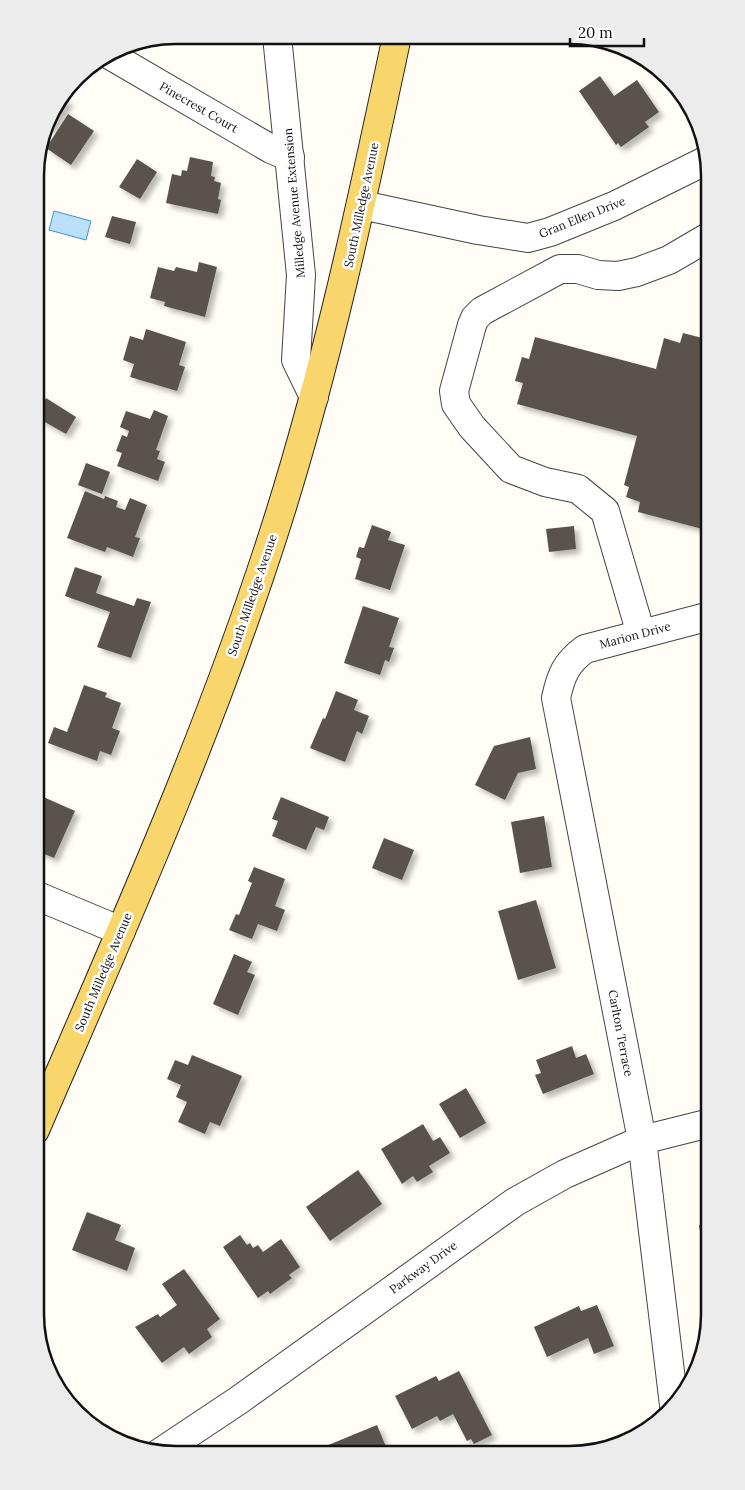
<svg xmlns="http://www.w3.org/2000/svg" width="745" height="1490" viewBox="0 0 745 1490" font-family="Lora,serif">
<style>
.water{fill:#b9e0f7;stroke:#3f96cf}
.building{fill:#5a524d;filter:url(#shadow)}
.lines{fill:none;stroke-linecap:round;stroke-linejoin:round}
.minor-casing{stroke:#444;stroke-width:30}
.major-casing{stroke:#222;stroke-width:30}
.minor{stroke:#fff;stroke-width:28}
.major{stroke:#f9d66b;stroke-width:28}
.labels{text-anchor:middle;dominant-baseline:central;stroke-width:5;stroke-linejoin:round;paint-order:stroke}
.street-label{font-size:12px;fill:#111;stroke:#fff}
.rim{fill:none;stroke:#111;stroke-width:2.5}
</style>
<defs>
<filter id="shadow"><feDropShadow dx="4.5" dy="4.5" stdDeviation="2.5" flood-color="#0004"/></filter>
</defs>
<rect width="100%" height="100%" fill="#fffdf5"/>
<path class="water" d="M54 211 91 221 86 240 49 230Z"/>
<g class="building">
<path d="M600 76 614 96 637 80 659 112 645 122 649 127 621 147 618 143 616 145 579 91Z"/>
<path d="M62 97 69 101 51 130 46 126 50 113Z"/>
<path d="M68 114 94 131 71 165 46 148Z"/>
<path d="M190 157 213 162 211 176 215 177 214 181 221 183 218 199 221 200 218 214 166 203 172 174 181 176 182 170 187 171Z"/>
<path d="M137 159 157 172 140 199 119 187Z"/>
<path d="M112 216 136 222 130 244 105 237Z"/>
<path d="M199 262 217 267 205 317 164 306 165 302 150 298 158 267 174 271 176 267 197 272Z"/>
<path d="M146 329 186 342 179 365 185 367 177 391 130 377 134 364 123 360 130 336 143 340Z"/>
<path d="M683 333 710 340V531L638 512 640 502 626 497 629 487 624 485 637 436 517 404 523 383 515 381 519 367 522 357 529 359 535 337 656 369 664 338 680 343Z"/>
<path d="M46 398 76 417 66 434 36 417Z"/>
<path d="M154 410 168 416 156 450 160 451 157 459 165 462 158 481 117 466 122 453 116 451 122 435 127 437 129 431 120 427 126 411 150 419Z"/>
<path d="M86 463 110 472 102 494 78 485Z"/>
<path d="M85 491 104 499 105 496 118 501 116 507 125 510 130 498 147 505 135 537 140 538 133 557 107 547 105 552 67 538Z"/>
<path d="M372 525 391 532 388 540 405 545 390 590 355 579 361 559 356 557 359 547 364 548Z"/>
<path d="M574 526 576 549 549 552 546 529Z"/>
<path d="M75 567 102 576 96 593 134 606 137 598 151 602 131 658 97 647 110 612 65 596Z"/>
<path d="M363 606 399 618 389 647 394 648 389 662 385 660 380 675 344 663Z"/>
<path d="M84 685 107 693 105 697 121 703 112 728 120 731 111 755 100 751 97 761 48 743 54 727 67 732Z"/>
<path d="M336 691 358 700 354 710 369 716 362 734 357 731 345 762 310 748 323 718 325 719Z"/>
<path d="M530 737 536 769 518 773 505 800 475 785 494 746Z"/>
<path d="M41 796 75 811 54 858 35 850 36 809Z"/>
<path d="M281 797 329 817 324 830 316 827 306 850 272 836 278 821 272 819Z"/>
<path d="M544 816 552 867 520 873 511 822Z"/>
<path d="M384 838 414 850 402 880 372 868Z"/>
<path d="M254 867 285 879 275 906 285 910 277 931 258 924 252 939 229 930 236 914 239 915 252 883 248 881Z"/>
<path d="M536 900 556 968 518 980 498 911Z"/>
<path d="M234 954 252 962 247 972 255 975 238 1015 213 1004Z"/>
<path d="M572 1046 576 1058 586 1054 594 1074 543 1094 535 1075 541 1073 536 1060Z"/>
<path d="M192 1055 242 1076 220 1126 210 1122 205 1134 178 1122 187 1102 176 1097 181 1085 167 1079 175 1060 188 1065Z"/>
<path d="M466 1088 486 1123 460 1138 439 1104Z"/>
<path d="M423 1124 433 1141 440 1137 450 1153 429 1166 433 1172 417 1182 413 1176 402 1184 381 1149Z"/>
<path d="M358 1170 382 1204 330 1241 306 1207Z"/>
<path d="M87 1212 121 1225 115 1240 135 1248 127 1271 72 1250Z"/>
<path d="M710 1224V1303H709L706 1285H708L699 1225Z"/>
<path d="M240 1235 247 1245 250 1243 253 1248 258 1245 263 1252 281 1239 300 1267 289 1275 292 1278 270 1294 268 1291 258 1298 223 1247Z"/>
<path d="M184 1269 220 1319 207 1329 212 1337 189 1354 184 1347 162 1363 135 1327 158 1314 160 1317 177 1305 162 1284Z"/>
<path d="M597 1305 614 1346 594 1354 588 1338 547 1357 534 1327 579 1306 581 1311Z"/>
<path d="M459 1371 492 1435 474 1444 471 1439 467 1441 453 1414 440 1421 437 1416 412 1429 395 1396 436 1376 439 1381Z"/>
<path d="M377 1425 389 1454H324L321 1448Z"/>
</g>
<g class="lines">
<defs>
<g id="minor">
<path d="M277 36 301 275 296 360 314 397"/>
<path d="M108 54 271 149 290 157"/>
<path d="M362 205 478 230 528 238 550 232 614 206 707 160"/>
<path d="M641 634 605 511 578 489 545 482 511 469 472 427 456 404 454 391 472 325 475 318 482 311 560 269H578L598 275 618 276 637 272 669 260 710 236"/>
<path d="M35 895 121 931"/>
<path d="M674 1405 642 1140 556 698C561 675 566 663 585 649L710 616"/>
<path d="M158 1454 239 1400 515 1202 565 1174 642 1140 710 1123"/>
</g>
<path id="major" d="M35 1130C121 931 210 733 276 526 327 366 362 201 397 36"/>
</defs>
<use href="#minor" class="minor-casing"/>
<use href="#major" class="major-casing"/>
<use href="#minor" class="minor"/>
<use href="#major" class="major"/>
</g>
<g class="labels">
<g class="street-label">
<text transform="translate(199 107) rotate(30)">Pinecrest Court</text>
<text transform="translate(294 203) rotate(-95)">Milledge Avenue Extension</text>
<text transform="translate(361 205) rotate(-78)">South Milledge Avenue</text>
<text transform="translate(582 217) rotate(-22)">Gran Ellen Drive</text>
<text transform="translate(252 595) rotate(-71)">South Milledge Avenue</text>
<text transform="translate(635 635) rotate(-15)">Marion Drive</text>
<text transform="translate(103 972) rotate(-67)">South Milledge Avenue</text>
<text transform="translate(621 1033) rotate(79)">Carlton Terrace</text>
<text transform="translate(423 1267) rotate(-36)">Parkway Drive</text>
</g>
</g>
<path d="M0 0H745V1490H0ZM176 44H569A132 132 0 0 1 701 176V1314A132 132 0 0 1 569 1446H176A132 132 0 0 1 44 1314V176A132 132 0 0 1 176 44Z" fill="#ececec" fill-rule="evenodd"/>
<path class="rim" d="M176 44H569A132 132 0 0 1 701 176V1314A132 132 0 0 1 569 1446H176A132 132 0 0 1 44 1314V176A132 132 0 0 1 176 44Z"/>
<path d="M570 38v8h74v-8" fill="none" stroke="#111111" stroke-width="2.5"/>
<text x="578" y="38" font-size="15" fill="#111111" stroke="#ffffff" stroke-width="4" paint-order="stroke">20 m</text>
</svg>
